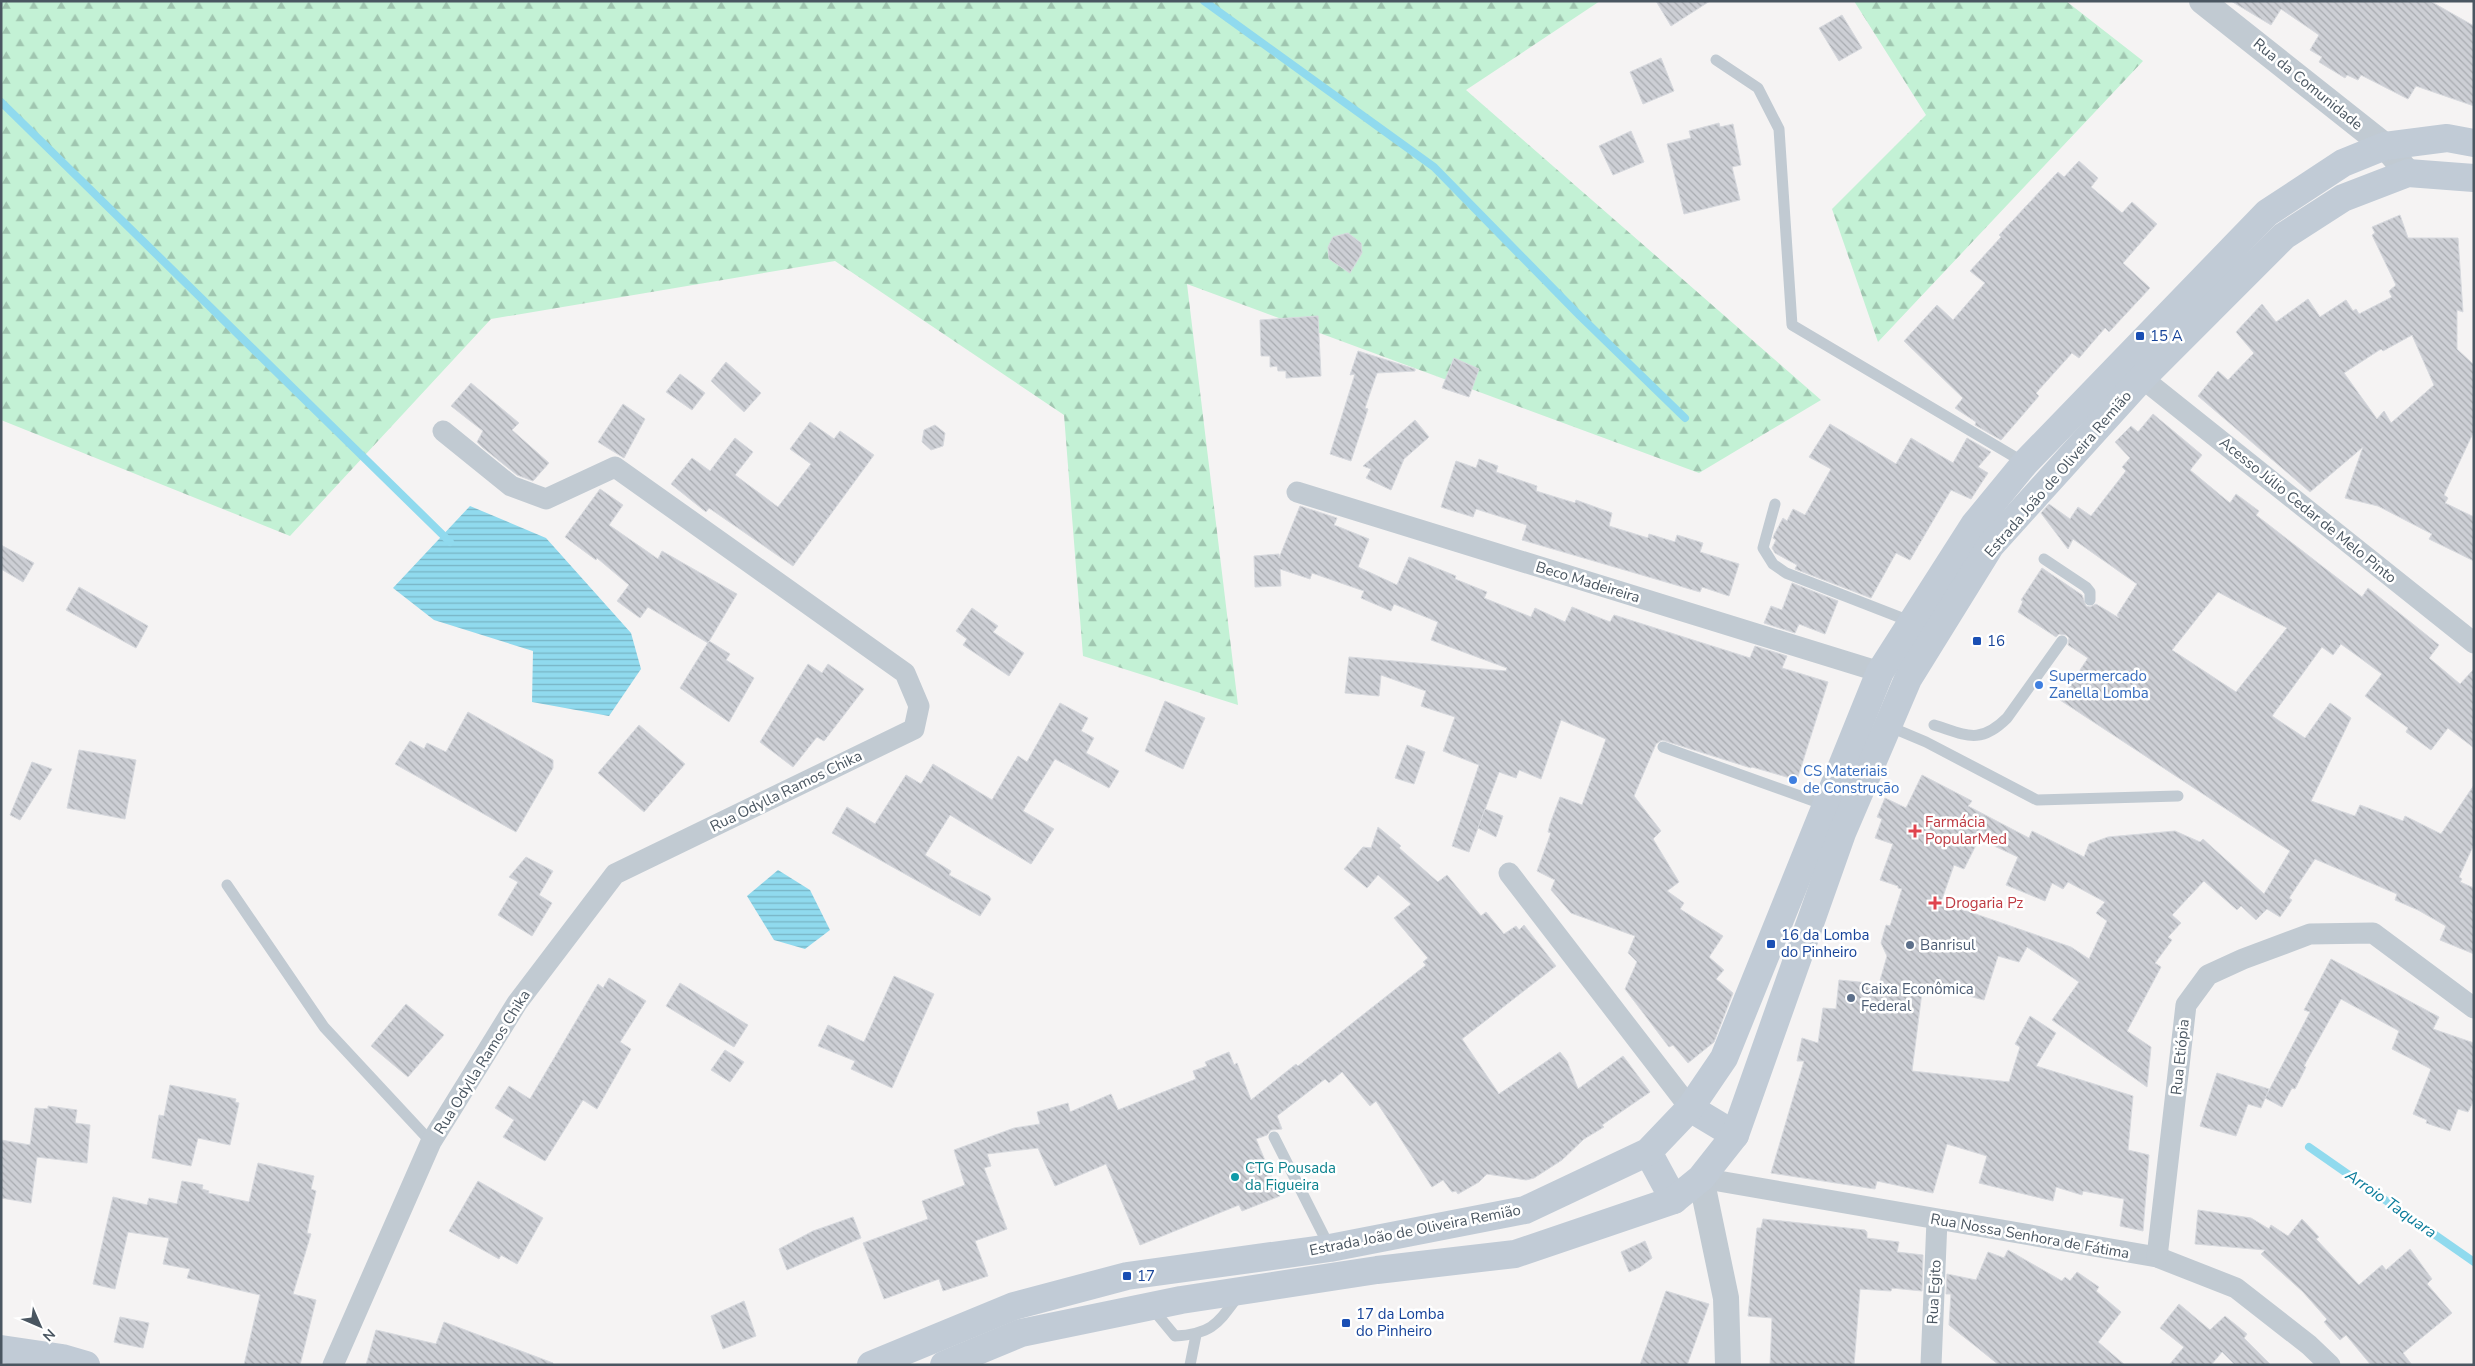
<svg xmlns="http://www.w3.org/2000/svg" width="2475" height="1366" viewBox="0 0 2475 1366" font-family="'Nunito Sans',sans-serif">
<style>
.forest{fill:url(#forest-firs)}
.water{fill:url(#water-rules)}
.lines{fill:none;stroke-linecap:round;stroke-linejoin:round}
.stream{stroke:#90daee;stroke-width:8}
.building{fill:url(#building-back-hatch);stroke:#d7d9de;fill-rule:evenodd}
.service{stroke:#c1cad2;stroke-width:11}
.minor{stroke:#c1cad2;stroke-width:21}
.tertiary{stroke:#c1cad2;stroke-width:26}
.secondary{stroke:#c1cbd6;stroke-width:28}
.transit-dot{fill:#1a4fb4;stroke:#fff;stroke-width:2}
.shop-dot{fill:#3f7fe0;stroke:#fff;stroke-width:2}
.health-dot{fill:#e0444e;stroke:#fff;stroke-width:2}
.service-dot{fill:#5c6f8a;stroke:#fff;stroke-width:2}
.culture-dot{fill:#0f9aa8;stroke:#fff;stroke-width:2}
.labels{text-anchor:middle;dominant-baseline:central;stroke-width:5;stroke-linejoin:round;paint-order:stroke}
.street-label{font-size:15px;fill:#4a5661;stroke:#fff}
.transit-label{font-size:15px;fill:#164399;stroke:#fff;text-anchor:start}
.shop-label{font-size:15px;fill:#366cbe;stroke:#fff;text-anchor:start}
.health-label{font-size:15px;fill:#be3a42;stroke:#fff;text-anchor:start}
.service-label{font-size:15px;fill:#4e5e75;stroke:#fff;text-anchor:start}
.culture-label{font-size:15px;fill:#0d838f;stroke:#fff;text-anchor:start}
.water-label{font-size:16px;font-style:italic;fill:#0c7c9b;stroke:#fff}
</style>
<defs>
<pattern id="forest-firs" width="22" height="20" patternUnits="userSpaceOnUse" patternTransform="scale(1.25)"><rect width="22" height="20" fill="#c3f1d5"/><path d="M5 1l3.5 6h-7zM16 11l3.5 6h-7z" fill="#a0c6b0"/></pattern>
<pattern id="water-rules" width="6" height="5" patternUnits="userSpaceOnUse" patternTransform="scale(1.25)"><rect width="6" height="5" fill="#90daee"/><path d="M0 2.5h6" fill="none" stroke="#78b4c4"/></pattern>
<pattern id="building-back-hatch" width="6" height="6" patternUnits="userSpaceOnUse" patternTransform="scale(1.25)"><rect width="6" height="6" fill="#cdcfd5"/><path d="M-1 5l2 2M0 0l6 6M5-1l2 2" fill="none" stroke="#a8abb0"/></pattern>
</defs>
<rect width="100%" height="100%" fill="#f5f3f3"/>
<g class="forest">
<path d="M1 1H1600L1466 90 1821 400 1699 473 1187 284 1238 705 1083 656 1064 415 835 261 491 319 290 536 1 420Z"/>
<path d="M1854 1H2066L2143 61 1878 342 1832 209 1926 115Z"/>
</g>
<g class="water">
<path d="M470 506 546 538 631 633 641 669 609 716 532 702 533 651 434 620 393 588Z"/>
<path d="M778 870 810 890 830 930 805 949 774 940 747 896Z"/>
</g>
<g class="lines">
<g class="stream">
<path d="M1204 1 1434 167 1580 316 1685 418"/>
<path d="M1 102 450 542"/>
<path d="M2309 1147 2474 1262"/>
</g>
</g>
<g class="building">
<path d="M1656 1H1710L1671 26Z"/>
<path d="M2231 1H2430L2474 26V106L2416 86 2408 99 2361 75 2358 80 2347 75 2345 78 2319 62 2322 57 2310 50 2319 35 2281 9 2271 25Z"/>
<path d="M1842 15 1862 48 1839 61 1819 28Z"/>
<path d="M1661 58 1674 91 1643 104 1630 72Z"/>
<path d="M1719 123 1720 127 1733 124 1741 165 1732 167 1740 200 1684 214 1667 144 1691 138 1689 131Z"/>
<path d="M1631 131 1644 162 1613 175 1599 146Z"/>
<path d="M2079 161 2098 178 2091 187 2122 213 2132 202 2157 224 2123 263 2150 288 2109 332 2105 328 2079 358 2072 353 2036 393 2039 396 2001 440 1975 425 1976 422 1955 408 1963 398 1904 341 1937 305 1953 320 1985 283 1970 271 2001 237 1999 235 2058 172 2064 177Z"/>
<path d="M2400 215 2408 238H2458L2463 312 2457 310V349L2474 365V431L2444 495 2448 498 2445 503 2474 517V561L2429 539 2432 534 2378 506 2345 498 2363 447 2310 492 2198 396 2218 371 2228 380 2254 353 2236 332 2262 304 2276 322 2308 299 2320 317 2346 300 2353 311 2356 309 2359 314 2392 297 2389 291 2396 285 2372 235 2375 233 2372 227ZM2412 335 2434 385 2391 423 2384 411 2377 419 2344 373 2381 349 2383 351Z"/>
<path d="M1348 233 1361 243 1362 253 1350 273 1329 259 1328 247 1333 237Z"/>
<path d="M1318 316 1321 376 1286 378V371H1278L1277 366 1270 367V356H1261L1260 320Z"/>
<path d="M1358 351 1415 369V371L1377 373 1365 408 1368 409 1351 461 1330 454 1355 374 1350 375Z"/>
<path d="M1454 358 1479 369 1469 397 1442 388Z"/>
<path d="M726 362 761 393 744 412 711 381Z"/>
<path d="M680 374 705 393 692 410 666 392Z"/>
<path d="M471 383 519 423 512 430 549 463 533 481 517 475 482 447 477 442 483 431 451 406Z"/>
<path d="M623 404 645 419 624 458 598 442Z"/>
<path d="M2153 414 2202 455 2190 470 2230 503 2236 494 2259 511 2256 515 2362 597 2368 588 2439 645 2429 658 2460 684 2474 669V748L2448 728 2431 750 2406 732 2408 728 2365 696 2382 674 2341 644 2333 655 2322 647 2272 716 2305 738 2330 703 2351 718 2311 801 2355 816 2360 805 2403 821 2405 816 2441 834 2474 785V844L2459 877 2462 879 2460 882 2474 888V954L2440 940 2446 926 2418 910 2395 900 2397 894 2315 859 2289 898 2292 900 2280 917 2267 909 2256 920 2241 906 2237 910 2204 881 2172 915 2181 923 2168 937 2172 940 2155 963 2161 967 2127 1031 2151 1047 2147 1087 2052 1020 2079 982 2027 947 2019 962 1998 956 1984 1000 1923 984 1912 1071 2009 1082 2020 1047 2015 1044 2030 1016 2056 1033 2036 1066 2133 1096 2128 1150 2149 1155 2143 1231 2120 1226 2124 1199 2083 1191 2082 1195 2056 1187 2053 1201 1979 1183 1987 1156 1947 1144 1933 1193 1877 1181 1875 1189 1771 1173 1804 1061H1797L1802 1038 1818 1043 1823 1008 1836 1009 1839 980 1879 984 1887 956 1881 943 1886 925 1890 926 1902 889 1898 888V886L1880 880 1893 844 1875 838 1882 819 1877 817 1885 798 1906 808 1922 775 1972 801 1968 806 2029 838 2032 831 2084 857 2089 844 2108 837 2175 831 2200 842 2203 839 2264 894 2290 851 2060 700 2088 658 2068 645 2069 638 2066 635 2059 634 2056 637 2018 612 2023 601 2021 600 2042 568 2082 595 2086 606 2090 607 2096 604 2119 618 2117 615 2137 584 2073 539 2068 549 2041 513 2049 504 2070 519 2078 507 2091 516 2126 471 2122 467 2130 458 2115 442 2131 426 2138 432ZM2218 592 2287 628 2236 692 2172 650ZM1979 839 2018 857 2006 885 2045 901 2052 883 2063 889 2068 882 2105 902 2096 913 2107 921 2089 959 2071 947 1941 902 1954 865 1964 869Z"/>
<path d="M1415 420 1429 437 1404 459 1391 490 1366 478 1371 469 1363 466Z"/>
<path d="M810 422 834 439 840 431 874 455 793 566 709 508 706 512 671 484 692 458 710 471 735 438 753 452 735 475 778 507 811 464 790 449Z"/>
<path d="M1830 424 1896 464 1911 438 1953 463 1967 438 1991 452 1978 467 1988 473 1971 499 1951 490 1910 560 1896 553 1871 598 1795 569 1797 565 1775 553 1772 548 1776 540 1773 538 1774 535 1783 518 1787 521 1793 509 1805 515 1831 469 1809 457Z"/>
<path d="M935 425 945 433 943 446 931 450 922 442 924 430Z"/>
<path d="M1479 459 1498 466 1496 472 1537 486 1536 491 1575 503 1576 500 1612 513 1609 526 1648 538 1649 534 1675 542 1677 535 1703 543 1700 552 1739 564 1729 596 1702 587 1700 592 1522 540 1527 525 1476 509 1473 517 1441 507 1456 461 1476 468Z"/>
<path d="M600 489 623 505 609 525 658 559 662 551 737 594 708 643 648 607 640 618 617 601 629 585 597 558 596 560 565 537Z"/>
<path d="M1300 506 1337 518 1334 525 1369 539 1358 567 1397 585 1409 557 1456 576 1455 579 1487 592 1484 598 1531 617 1535 608 1565 622 1572 607 1610 622 1614 615 1750 658 1755 646 1787 656 1782 668 1828 682 1797 780 1752 767 1751 768 1662 740 1656 744 1634 796 1661 831 1653 839 1679 882 1667 891 1684 903 1680 909 1723 936 1709 957 1724 970 1716 979 1733 993 1714 1042 1688 1063 1673 1045 1669 1047 1625 989 1637 962 1628 953 1635 936 1571 913 1551 890 1555 880 1537 871 1551 833 1548 832 1550 824 1560 797 1582 805 1606 739 1561 720 1541 779 1519 770 1516 778 1499 772 1469 852 1452 846 1479 765 1443 751 1455 717 1421 706 1426 691 1381 675 1379 696 1345 693 1349 657 1506 671 1507 668 1431 640 1438 622 1394 604 1391 611 1361 598 1364 591 1312 573 1310 579 1280 569 1281 586 1255 587 1254 556 1279 554V558Z"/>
<path d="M1 545 34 563 23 582 1 569Z"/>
<path d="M1792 583 1838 601 1825 634 1799 624 1795 633 1764 623 1771 606 1782 610Z"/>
<path d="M79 587 148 626 136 648 66 610Z"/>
<path d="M972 608 998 626 993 632 1024 653 1009 676 963 645 967 639 956 631Z"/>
<path d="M709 641 730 654 726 660 754 678 729 722 680 688Z"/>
<path d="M808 664 822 673 828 664 864 689 824 741 817 737 793 767 760 742Z"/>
<path d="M1165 701 1205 718 1183 769 1145 751Z"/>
<path d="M1060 703 1088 718 1081 731 1094 738 1086 753 1119 771 1109 788 1055 759 1023 811 1054 829 1031 864 950 815 925 855 951 871 949 875 989 896 991 899 980 916 832 833 847 807 875 824 906 775 921 784 933 764 992 800 1018 756 1027 762Z"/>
<path d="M468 712 553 760V768L516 832 395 764 410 741 424 749 427 743 446 752Z"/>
<path d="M639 725 685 764 644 812 598 773Z"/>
<path d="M1407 745 1425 752 1414 784 1395 778Z"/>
<path d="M79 750 136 760 125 819 67 808Z"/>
<path d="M32 762 52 769 20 820 10 815Z"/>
<path d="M1485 809 1503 816 1496 837 1478 828Z"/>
<path d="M1378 827 1401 846 1399 848 1438 882 1447 875 1481 916 1486 912 1504 934 1516 926 1519 930 1524 925 1556 966 1462 1039 1499 1094 1560 1052 1567 1061 1578 1089 1623 1056 1650 1092 1602 1125 1604 1127 1584 1139 1562 1160 1534 1178 1526 1180 1487 1174 1479 1182 1458 1194 1456 1191 1452 1192 1443 1180 1432 1187 1376 1101 1370 1106 1342 1072 1329 1083 1325 1079 1277 1116 1282 1129 1271 1130 1267 1135 1256 1139 1280 1196 1242 1211 1239 1205 1140 1245 1106 1164 1055 1186 1038 1148 987 1154 991 1166 984 1168 1007 1229 975 1241 988 1276 943 1291 939 1279 884 1299 863 1243 928 1219 922 1201 965 1185 954 1150 1014 1128 1040 1124 1037 1112 1068 1103 1070 1112 1111 1094 1118 1110 1196 1079 1193 1071 1207 1066 1205 1062 1229 1052 1234 1065 1237 1063 1251 1100 1296 1064 1298 1066 1426 965 1423 962 1428 958 1394 918 1411 904 1378 875 1367 888 1344 869 1363 847 1371 848Z"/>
<path d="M526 857 553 871 539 895 552 903 532 936 498 915 518 882 509 877Z"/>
<path d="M2331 959 2439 1017 2433 1029 2474 1043V1100L2468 1112 2458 1109 2450 1131 2426 1123 2427 1120 2413 1114 2431 1069 2392 1049 2399 1031 2341 999 2304 1066 2306 1067 2295 1089 2292 1088 2282 1107 2265 1098 2310 1012 2304 1010Z"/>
<path d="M894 976 934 994 892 1088 851 1069 855 1061 818 1046 828 1025 864 1042Z"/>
<path d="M609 978 646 1001 620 1042 631 1049 597 1109 583 1100 545 1161 503 1137 514 1120 495 1108 509 1086 530 1099 598 984 603 988Z"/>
<path d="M680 983 748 1025 734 1047 666 1006Z"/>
<path d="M406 1004 444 1035 408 1077 371 1046Z"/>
<path d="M725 1050 744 1062 730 1082 711 1070Z"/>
<path d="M2217 1073 2269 1089 2261 1108 2248 1104 2236 1136 2200 1126Z"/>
<path d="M170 1085 236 1099 235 1102 239 1103 230 1145 198 1138 191 1166 152 1158 159 1115 164 1116Z"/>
<path d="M48 1106 77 1110 75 1123 90 1125 87 1163 37 1157 31 1203 1 1198V1140L30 1145 35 1108 48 1109Z"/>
<path d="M258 1163 314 1176 311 1189 316 1191 307 1233 311 1234 293 1294 316 1300 300 1365H244L260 1295 187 1278 190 1269 163 1264 169 1238 128 1232 115 1289 93 1284 113 1197 147 1205 149 1198 177 1204 182 1181 203 1185 202 1189 209 1191 208 1193 249 1202Z"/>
<path d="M478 1181 543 1218 517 1264 501 1255 499 1259 449 1231Z"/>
<path d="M2198 1210 2251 1218 2269 1229 2271 1225 2288 1236 2302 1219 2319 1237 2316 1239 2359 1285 2382 1265 2386 1270 2410 1249 2432 1279 2427 1284 2452 1313 2403 1353 2412 1365H2371L2346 1335 2340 1340 2324 1322 2327 1319 2303 1292 2261 1254 2265 1250 2195 1244Z"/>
<path d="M853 1217 861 1238 787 1270 779 1249 813 1231Z"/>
<path d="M1763 1219 1865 1230 1867 1232V1238L1899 1242 1897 1252 1923 1255 1922 1291 1892 1288 1891 1291 1860 1289 1854 1365H1770L1772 1318 1748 1316 1757 1228H1761Z"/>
<path d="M1645 1241 1652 1258 1640 1267 1629 1272 1621 1252Z"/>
<path d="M2008 1250 2062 1281 2065 1277 2070 1281 2077 1272 2099 1287 2096 1291 2121 1312 2098 1342 2125 1365H1999L1949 1325 1951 1294H1946L1947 1274 1976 1280 1988 1252 2004 1258Z"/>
<path d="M1666 1291 1709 1304 1687 1365H1640Z"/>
<path d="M744 1301 756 1336 723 1349 711 1316Z"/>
<path d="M2179 1304 2210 1330 2225 1316 2247 1334 2244 1338 2271 1365H2235L2222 1352 2211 1365H2169L2184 1347 2160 1328Z"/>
<path d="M120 1317 149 1323 143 1348 114 1342Z"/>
<path d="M444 1322 553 1363V1365H366L376 1330 436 1344Z"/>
</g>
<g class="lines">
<g class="service">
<path d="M1716 60 1758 88 1779 129 1792 325 2025 463"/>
<path d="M1775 504 1763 548 1773 564 1786 573 1912 622"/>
<path d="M2044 559 2086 587 2090 592V600"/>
<path d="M1934 725C1966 735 1980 745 2007 718L2062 641"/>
<path d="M1888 726 1926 742 2037 800 2178 796"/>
<path d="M1663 747 1825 805"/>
<path d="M227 885 324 1027 431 1142"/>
<path d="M1274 1137 1330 1248"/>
<path d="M1151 1307 1175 1336C1213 1334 1218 1323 1239 1295"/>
<path d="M1190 1365 1196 1335"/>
</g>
<g class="minor">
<path d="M2142 378 2474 643"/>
<path d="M1297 492 1880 672"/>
<path d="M1509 873 1690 1108"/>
<path d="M1701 1178 2157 1257 2236 1288 2309 1345 2330 1365"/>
<path d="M2157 1257 2186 1005 2208 975 2243 959 2310 934 2373 933 2474 1008"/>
<path d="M333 1365 431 1142 517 1003 615 874 914 729 919 706 905 673 615 467 546 499 511 486 443 431"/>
<path d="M1931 1365 1937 1220"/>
</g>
<g class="tertiary">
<path d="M2202 1 2385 146 2408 173"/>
<path d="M1701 1178 1726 1298 1728 1365"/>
</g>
<g class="secondary">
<path d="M1690 1108 1735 1135"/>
<path d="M1648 1152 1674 1200"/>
<path d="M1 1349 62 1358 86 1365"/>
<path d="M871 1365 1014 1306 1127 1276 1330 1248 1525 1210 1648 1152 1690 1108 1724 1058 1880 672 1974 525 2025 463 2267 213 2343 163 2385 146 2447 138 2474 143"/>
<path d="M944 1365 1021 1333 1181 1300 1377 1270 1515 1254 1674 1200 1701 1178 1735 1135 1842 833 1908 679 1991 545 2142 378 2284 236 2343 198 2408 173 2474 178"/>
</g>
</g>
<g class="transit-dot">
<rect x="2135" y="331" width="10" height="10" rx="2.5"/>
<rect x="1972" y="636" width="10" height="10" rx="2.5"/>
<rect x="1766" y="939" width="10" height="10" rx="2.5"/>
<rect x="1122" y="1271" width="10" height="10" rx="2.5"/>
<rect x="1341" y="1318" width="10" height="10" rx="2.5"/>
</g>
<g class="shop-dot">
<circle cx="2039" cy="685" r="5"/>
<circle cx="1793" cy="780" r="5"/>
</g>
<g class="health-dot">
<path d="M1912.5 823.5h5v5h5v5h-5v5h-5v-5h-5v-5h5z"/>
<path d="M1932.5 895.5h5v5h5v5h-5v5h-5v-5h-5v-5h5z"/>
</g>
<g class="service-dot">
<circle cx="1910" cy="945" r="5"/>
<circle cx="1851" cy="998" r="5"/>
</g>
<circle class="culture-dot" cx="1235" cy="1177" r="5"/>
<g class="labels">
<g class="street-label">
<text transform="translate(2308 84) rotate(39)">Rua da Comunidade</text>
<text transform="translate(2058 474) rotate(-49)">Estrada João de Oliveira Remião</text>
<text transform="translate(2308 510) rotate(39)">Acesso Júlio Cedar de Melo Pinto</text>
<text transform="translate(1588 582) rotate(17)">Beco Madeireira</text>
<text transform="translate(786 791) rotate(-26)">Rua Odylla Ramos Chika</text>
<text transform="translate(2180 1057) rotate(-84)">Rua Etiópia</text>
<text transform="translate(482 1062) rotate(-58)">Rua Odylla Ramos Chika</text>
<text transform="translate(1415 1230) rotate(-11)">Estrada João de Oliveira Remião</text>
<text transform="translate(2030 1236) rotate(10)">Rua Nossa Senhora de Fátima</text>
<text transform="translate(1934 1292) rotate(-87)">Rua Egito</text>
</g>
<g class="transit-label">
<text x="2150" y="336">15 A</text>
<text x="1987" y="641">16</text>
<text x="1781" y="935">16 da Lomba<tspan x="1781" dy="17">do Pinheiro</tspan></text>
<text x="1137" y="1276">17</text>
<text x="1356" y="1314">17 da Lomba<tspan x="1356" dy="17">do Pinheiro</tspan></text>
</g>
<g class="shop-label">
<text x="2049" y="676">Supermercado<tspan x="2049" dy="17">Zanella Lomba</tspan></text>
<text x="1803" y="771">CS Materiais<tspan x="1803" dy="17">de Construção</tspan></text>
</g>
<g class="health-label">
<text x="1925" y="822">Farmácia<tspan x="1925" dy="17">PopularMed</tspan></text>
<text x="1945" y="903">Drogaria Pz</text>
</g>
<g class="service-label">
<text x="1920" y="945">Banrisul</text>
<text x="1861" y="989">Caixa Econômica<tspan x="1861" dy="17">Federal</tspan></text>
</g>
<g class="culture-label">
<text x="1245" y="1168">CTG Pousada<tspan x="1245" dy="17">da Figueira</tspan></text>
</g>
<g class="water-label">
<text transform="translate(2391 1204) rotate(35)">Arroio Taquara</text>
</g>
</g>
<rect width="2475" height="1366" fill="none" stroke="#4a5661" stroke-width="5"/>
<g transform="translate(40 1326) rotate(135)" stroke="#ffffff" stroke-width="4" paint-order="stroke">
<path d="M0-4L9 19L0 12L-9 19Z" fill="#4a5661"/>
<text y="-8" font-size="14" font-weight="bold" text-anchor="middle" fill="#4a5661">N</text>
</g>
</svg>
